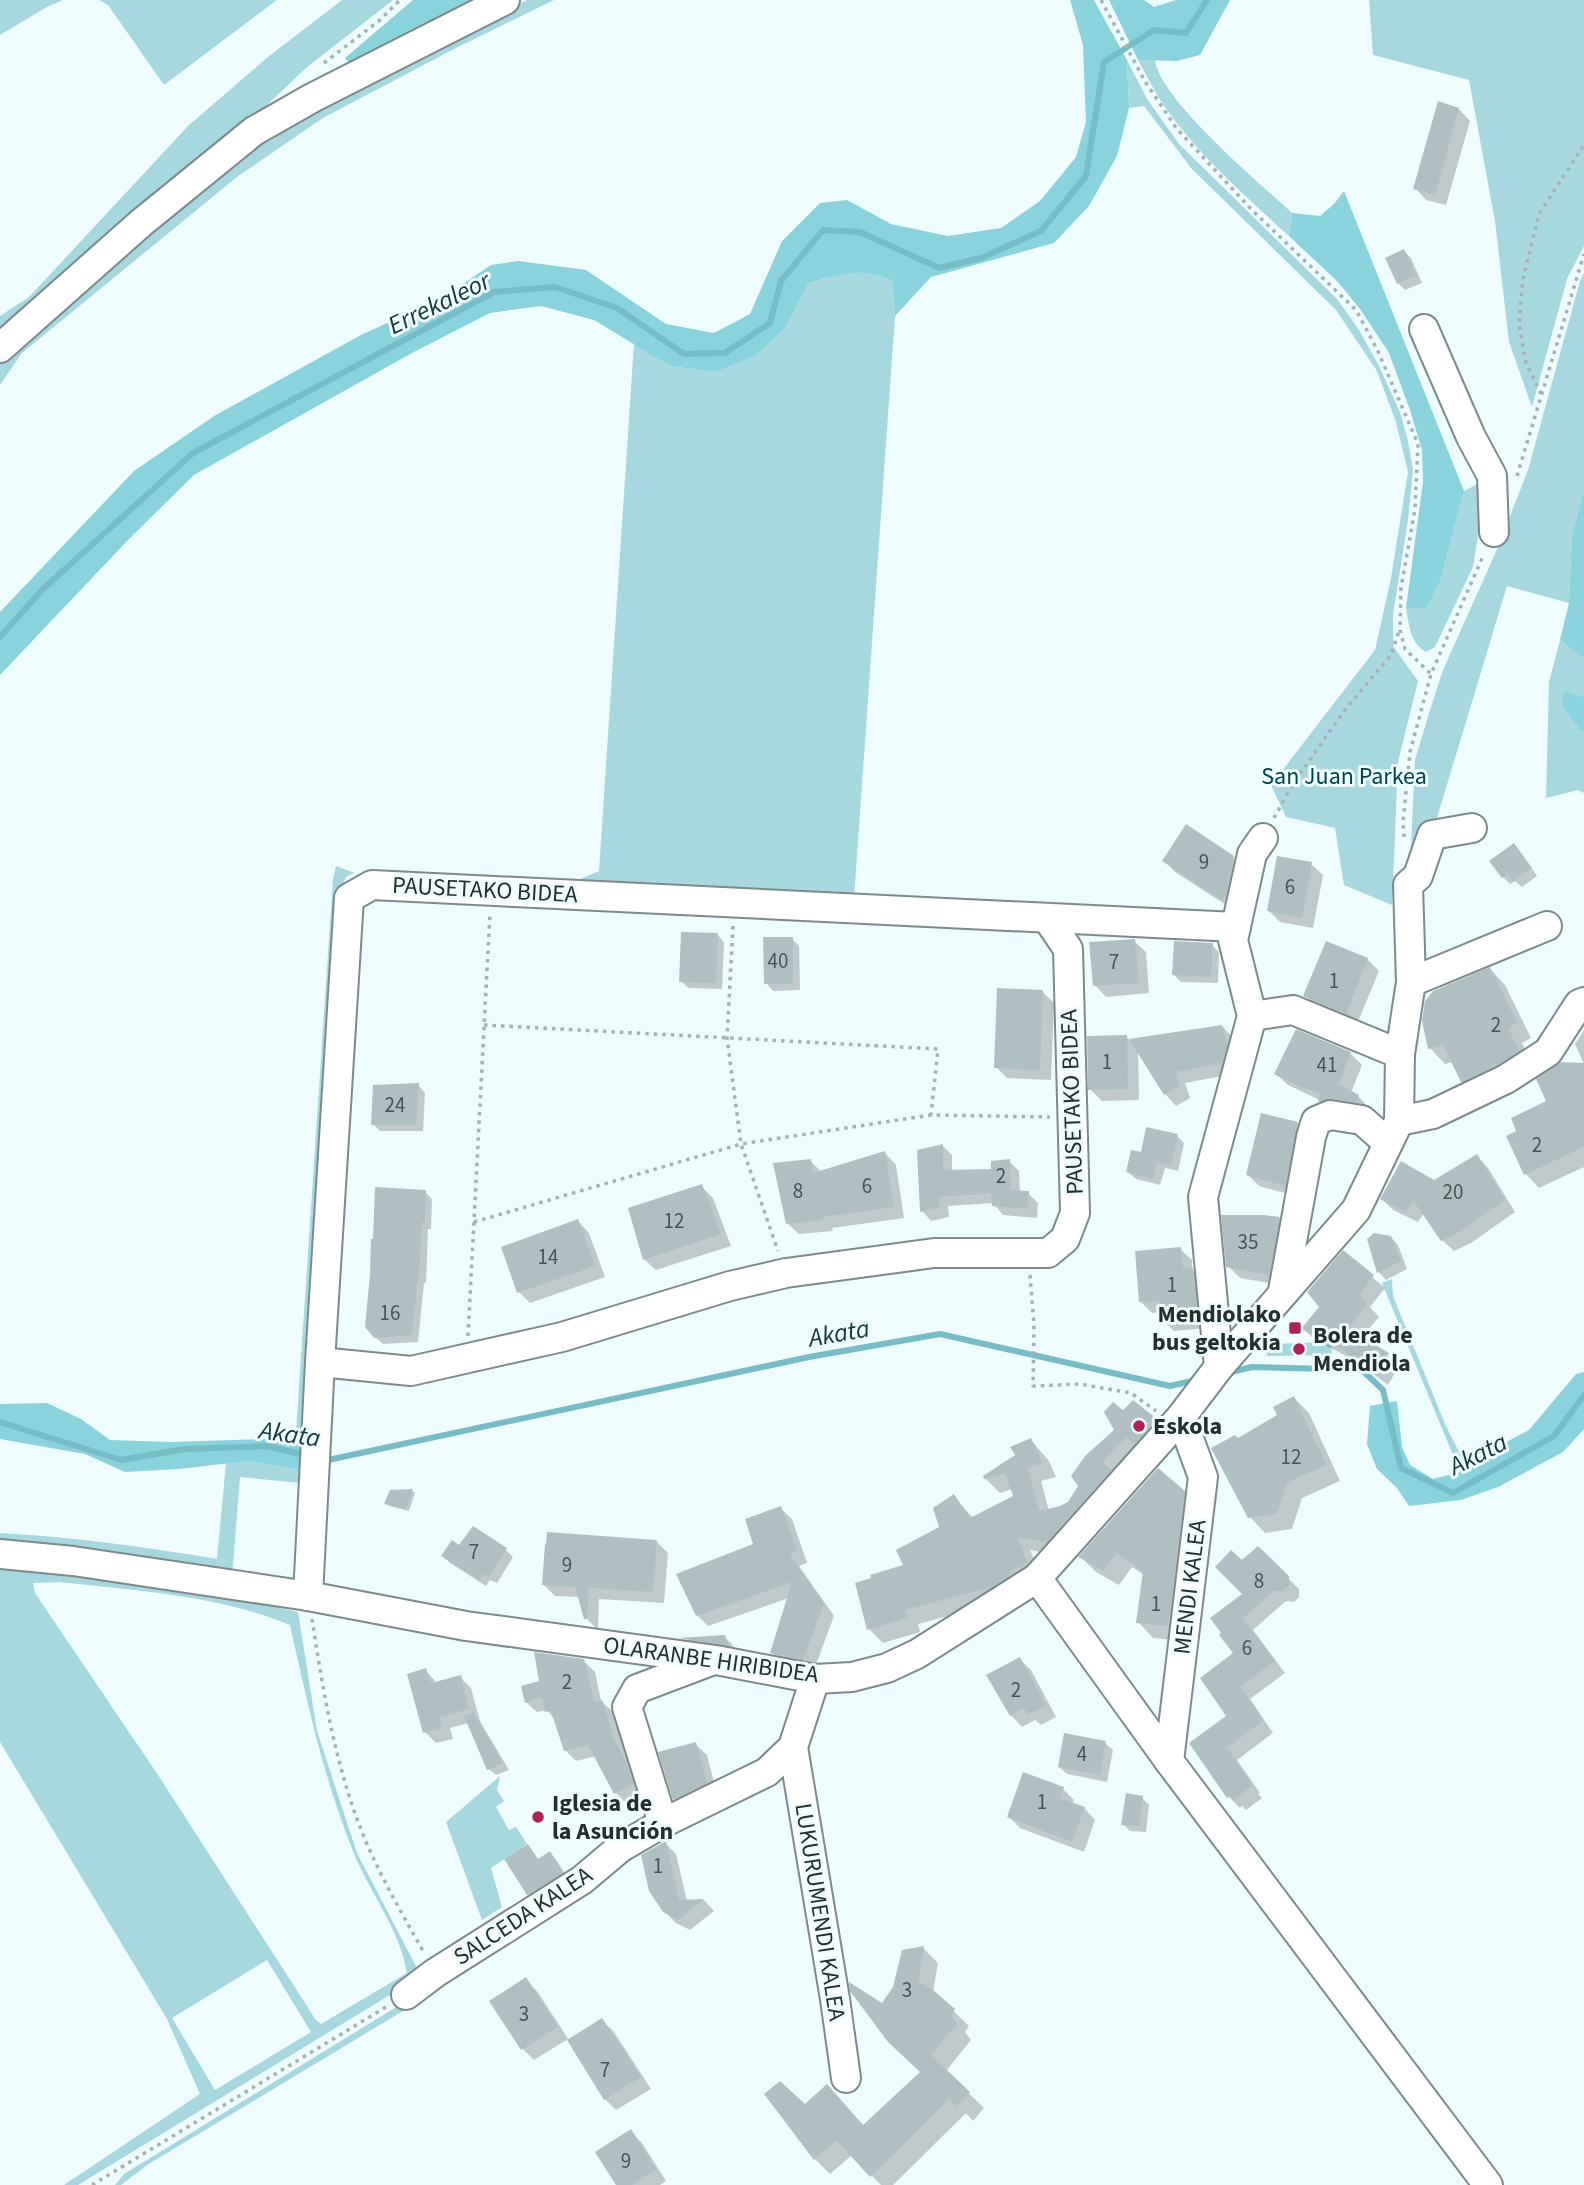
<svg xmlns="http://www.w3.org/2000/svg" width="1584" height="2185" viewBox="0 0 1584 2185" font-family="'Source Sans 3',sans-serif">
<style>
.green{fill:#a7d8df;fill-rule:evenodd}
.forest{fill:#8ad2dc}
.shadow{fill:#0003}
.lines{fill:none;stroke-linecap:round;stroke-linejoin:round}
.stream{stroke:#76bdc7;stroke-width:6}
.building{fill:#b0c0c2}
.minor-casing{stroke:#7b8a8c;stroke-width:32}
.path{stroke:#a6b1b2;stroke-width:3.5;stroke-dasharray:3.5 5;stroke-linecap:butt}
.minor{stroke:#fff;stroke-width:28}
.poi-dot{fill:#b02155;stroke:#effcfe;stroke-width:2.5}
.labels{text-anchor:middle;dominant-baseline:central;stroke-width:6;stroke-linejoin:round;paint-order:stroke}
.number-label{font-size:21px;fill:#485252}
.park-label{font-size:24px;fill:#00454c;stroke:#effcfe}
.street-label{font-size:24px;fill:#262d2d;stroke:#effcfe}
.poi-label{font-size:24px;font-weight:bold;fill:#262d2d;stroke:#effcfe;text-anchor:start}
.water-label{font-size:26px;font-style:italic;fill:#14373c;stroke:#effcfe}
</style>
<rect width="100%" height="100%" fill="#effcfe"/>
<g class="green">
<path d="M0 0H63L47 7 0 35Z"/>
<path d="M99 0H277L164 85 108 5Z"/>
<path d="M342 0H393L306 68 266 106 0 338V316L29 297 188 126 268 57Z"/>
<path d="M527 0H554L454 49 323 118 237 177 22 353 0 385V363L119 257 272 134 355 88Z"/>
<path d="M1369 0H1584V246L1567 279 1532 407 1509 342 1495 221 1469 80 1373 55Z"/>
<path d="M1127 60 1147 99 1179 144 1337 299 1359 330 1379 366 1400 412 1408 441 1413 470 1408 520 1393 615V646L1418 681 1398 762 1392 905 1344 885 1335 828 1286 817 1271 785 1375 650 1391 578 1408 472 1396 422 1377 371 1336 310 1192 169 1144 106 1129 108Z"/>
<path d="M1138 60H1155C1160 100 1260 183 1292 213L1289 236C1244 195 1197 154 1162 103 1153 89 1146 74 1138 60Z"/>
<path d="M849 271 878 273 892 279 895 316 854 898 571 883 599 871 634 343 670 366 715 372 786 327 809 283Z"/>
<path d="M1584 273V489L1572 535 1569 603 1507 586 1436 821 1410 867 1415 760 1430 710 1443 670 1498 547 1528 470 1580 281Z"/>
<path d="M1487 479 1473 567 1435 647 1426 652C1410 643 1409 625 1406 608H1427L1441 579 1464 491Z"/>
<path d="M1560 640 1584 659V697L1564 691 1581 731 1584 732V793L1578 790 1546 798 1549 682Z"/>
<path d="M336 866 355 873 347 876 341 887 314 1343 305 1435 296 1432 333 879Z"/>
<path d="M1392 1279 1393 1296 1445 1424 1465 1464 1460 1472 1382 1283Z"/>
<path d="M1331 1342 1332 1355 1267 1356 1266 1344Z"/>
<path d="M248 1461 302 1470 301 1483 240 1477 232 1578 0 1543V1533C73 1537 145 1547 217 1559L226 1463Z"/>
<path d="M0 1561 231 1598 298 1612 317 1731 357 1853 421 1976 78 2185H64L200 2094 167 2019 0 1742ZM60 1582C137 1591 218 1595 290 1625 307 1702 324 1779 353 1851 369 1892 400 1929 407 1973L321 2024 316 2020 158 1775 35 1593 33 1583ZM267 1960 311 2032 215 2090 172 2018Z"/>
<path d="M500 1776 497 1790 504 1801 496 1807 509 1830 516 1827 527 1844 491 1868 502 1907 482 1920 446 1822Z"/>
<path d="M424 1990 428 1996 147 2165 121 2185H115L124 2174Z"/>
</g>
<g class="forest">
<path d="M413 0H488L353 68 345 58Z"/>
<path d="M1070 0H1094L1127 60 1129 108 1117 156 1089 206 1054 243 931 277 895 316 892 280C862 266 839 274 809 283L786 327 756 355 715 372 670 366 594 320 541 306 490 313 412 353 194 475 128 540 0 675V612L134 471 214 416 361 335 442 298 491 265 519 261 586 270 666 324 714 333 750 314 782 241 820 203 847 200 891 224 948 236 1001 228 1040 201 1076 157 1086 122 1083 45Z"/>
<path d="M1109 0H1144L1154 7 1176 0H1230L1200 55 1177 61 1138 60Z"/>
<path d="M1344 191 1464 491 1441 579 1427 608H1406L1423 482 1422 450 1410 410 1389 353 1360 309 1337 281 1289 236 1292 213 1320 216 1334 204Z"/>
<path d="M1584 489V659L1560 640 1569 603 1572 535Z"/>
<path d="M1564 691 1584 697V732L1581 731 1562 704Z"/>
<path d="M1584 1372V1429L1563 1452 1498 1487 1461 1500 1409 1506 1397 1488 1377 1469 1367 1444 1370 1406 1397 1401 1402 1447 1410 1465 1433 1479 1460 1472 1465 1464 1529 1430 1576 1374Z"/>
<path d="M47 1403 81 1419 110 1440 171 1442 267 1439 296 1432 305 1435 302 1470 248 1461 179 1469 125 1472 85 1454 0 1439V1404Z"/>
</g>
<g class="shadow">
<path d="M1459 109 1470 121 1446 205 1426 200 1415 188Z"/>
<path d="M1404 251 1411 258 1422 283 1405 290 1398 283Z"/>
<path d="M1521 853 1537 876 1522 887 1515 881 1510 884 1503 877Z"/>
<path d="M1233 858 1245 869 1234 910 1175 872 1164 860Z"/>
<path d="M1311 864 1323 875 1313 928 1280 922 1269 911Z"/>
<path d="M717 934 724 942 722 989 688 988 681 981Z"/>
<path d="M792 939 799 946 800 990 773 991 766 983Z"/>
<path d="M1134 941 1146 952 1149 993 1106 997 1095 985Z"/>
<path d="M1212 945 1219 952 1218 983 1181 982 1174 975Z"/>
<path d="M1367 959 1379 971 1357 1024 1317 1007 1306 996Z"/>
<path d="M1490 969 1505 985 1531 1038 1522 1043 1533 1067 1477 1097 1462 1081 1453 1062 1445 1064 1430 1048Z"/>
<path d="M1042 991 1054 1003 1051 1080 1007 1078 996 1067Z"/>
<path d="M1222 1026 1233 1038V1074L1185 1083 1190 1098 1176 1106 1165 1094 1138 1050 1139 1100 1102 1101 1090 1089 1126 1037 1131 1041Z"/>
<path d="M1584 1030V1167L1539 1188 1526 1174 1509 1137 1518 1132 1584 1064 1575 1044Z"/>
<path d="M1350 1053 1362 1065 1351 1093 1358 1096 1369 1108 1368 1113H1331L1320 1102V1100L1288 1085 1276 1074Z"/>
<path d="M418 1085 425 1093 423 1131H380L373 1124Z"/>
<path d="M1297 1123 1309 1135 1296 1196 1259 1186 1248 1175Z"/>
<path d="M1177 1136 1184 1143 1178 1171 1165 1168 1160 1185 1136 1179 1128 1172 1142 1154Z"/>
<path d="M942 1145 952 1155V1171H993L1009 1161 1019 1171 1020 1193H1028L1038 1203 1037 1218 1003 1215 993 1203 948 1206 949 1217 931 1221 922 1211Z"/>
<path d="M885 1153 896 1165 904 1218 832 1228 833 1231 799 1234 787 1223 810 1161 822 1172Z"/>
<path d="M1477 1156 1488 1168 1515 1212 1471 1243 1454 1251 1442 1240 1424 1213 1418 1222 1393 1210 1382 1199 1434 1182Z"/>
<path d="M701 1186 713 1198 731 1246 656 1270 644 1259Z"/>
<path d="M425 1192 432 1199 431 1229H428L426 1283H424L418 1342 383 1344 375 1337Z"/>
<path d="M1279 1219 1290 1230 1280 1285 1240 1278 1228 1266Z"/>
<path d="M578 1221 589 1233 605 1277 530 1303 519 1292Z"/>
<path d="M1391 1237 1398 1245 1407 1269 1386 1280 1379 1272 1369 1239Z"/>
<path d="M1180 1249 1192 1260V1270L1204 1281 1208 1328 1174 1331 1163 1320 1162 1312 1152 1313 1141 1302Z"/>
<path d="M1343 1252 1385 1288 1370 1307 1379 1317 1361 1338 1387 1355 1399 1366 1388 1385 1356 1361 1315 1340 1304 1329 1322 1306Z"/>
<path d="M1294 1398 1309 1413 1340 1481 1302 1498 1292 1529 1265 1533 1250 1517 1238 1440 1279 1416Z"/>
<path d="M1123 1413 1155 1421 1170 1435 1061 1556 1030 1550 1042 1577 1008 1600 918 1624 920 1632 883 1643 869 1629 906 1566 941 1528 954 1497 973 1518 1015 1497 1012 1489 1000 1493 985 1478 1017 1456 1031 1440 1049 1461 1056 1477 1041 1481 1049 1511 1069 1503 1116 1430Z"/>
<path d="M413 1491 415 1493 409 1511 389 1506 386 1503 391 1492Z"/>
<path d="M1183 1492 1199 1508 1183 1641 1153 1638 1138 1622 1144 1575 1132 1567 1119 1585 1096 1572 1081 1557Z"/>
<path d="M780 1508 792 1519 807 1563 799 1566 834 1616 814 1670 783 1664 772 1653 789 1598 708 1626 697 1615 756 1545Z"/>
<path d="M657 1542 668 1553 664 1603 599 1599 598 1630 586 1618 580 1597 555 1596 544 1585Z"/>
<path d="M460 1547 506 1550 513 1557 497 1583 490 1580 486 1586 450 1563 443 1556Z"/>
<path d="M1258 1549 1299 1589V1597L1294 1602 1286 1601 1253 1630 1285 1673 1250 1699 1273 1733 1237 1760 1260 1793 1258 1794 1262 1798 1246 1810 1242 1806 1240 1808 1229 1797 1191 1743 1228 1716 1244 1594 1242 1563Z"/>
<path d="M724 1637 732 1644 735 1652 688 1645 682 1640Z"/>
<path d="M1019 1659 1031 1670 1056 1717 1041 1725 1035 1720 1022 1727 1011 1715Z"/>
<path d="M584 1661 595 1672 601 1701 613 1712 625 1753 637 1776 643 1795 627 1804 616 1793 596 1756 576 1761 565 1750 556 1721 547 1710 537 1712 526 1702 541 1682Z"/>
<path d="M425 1670 437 1683 460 1677 471 1688 480 1721 509 1770 496 1775 489 1769 469 1723 450 1728 453 1739 436 1743 425 1732Z"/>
<path d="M1105 1743 1113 1750 1107 1782 1067 1774 1059 1767Z"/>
<path d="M695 1744 707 1755 717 1794 686 1810 675 1799Z"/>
<path d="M1063 1789 1074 1800 1073 1803 1084 1808 1095 1820 1084 1852 1020 1828 1009 1817Z"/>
<path d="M1142 1798 1149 1805 1146 1832 1130 1831 1123 1824Z"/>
<path d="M665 1843 676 1854 687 1901 704 1900 714 1911 690 1930 676 1923 664 1911Z"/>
<path d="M527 1846 540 1861 550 1853 557 1861 569 1880 535 1902 528 1894Z"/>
<path d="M923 1948 938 1963 933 1992 969 2026 965 2032 971 2040 946 2071 984 2108 973 2121 966 2113 893 2185H881L852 2155 830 2174 815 2159 767 2095 805 2106 827 2086 864 2126 922 2073 883 2005Z"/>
<path d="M526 1980 537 1991 569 2040 602 2020 614 2032 651 2089 616 2110 605 2099 568 2039 534 2060 523 2049 492 2001Z"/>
<path d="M630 2131 642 2143 666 2181 660 2185H619Z"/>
</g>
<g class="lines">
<g class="stream">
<path d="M0 637 42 590 193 453 494 292 555 287 617 308 684 354 725 353 770 323 781 281 823 230 860 232 939 268 981 258 1041 231 1086 176 1104 62 1154 30 1186 33 1207 0"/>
<path d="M1227 1373 1252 1367 1362 1370 1383 1390 1401 1468 1453 1493 1554 1436 1584 1395"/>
<path d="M0 1422 121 1460 185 1449 267 1446 309 1456"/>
<path d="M323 1459 328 1460 809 1357 940 1334 1170 1386 1196 1380"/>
</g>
</g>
<g class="building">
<path d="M1438 101 1459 108 1435 195 1413 189Z"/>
<path d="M1404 249 1416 275 1397 284 1385 258Z"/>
<path d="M1186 824 1234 856 1226 894 1222 900 1162 861Z"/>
<path d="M1514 843 1532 868 1513 881 1508 874 1502 878 1489 861Z"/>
<path d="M1277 856 1312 862 1302 918 1267 911Z"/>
<path d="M681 932 718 933 716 983 679 982Z"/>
<path d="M763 937H793V984H764Z"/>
<path d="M1135 939 1139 983 1093 986 1089 942Z"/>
<path d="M1174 941 1213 943 1211 977 1172 975Z"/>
<path d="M1326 941 1368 958 1346 1014 1303 996Z"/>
<path d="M1490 967 1517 1023 1508 1028 1519 1051 1498 1064 1461 1082 1443 1045 1428 1049 1422 1021 1425 1001 1433 991Z"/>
<path d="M997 988 1043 990 1040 1070 994 1068Z"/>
<path d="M1222 1025 1227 1046 1222 1063 1175 1072 1180 1086 1164 1095 1129 1039Z"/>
<path d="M1296 1029 1351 1052 1339 1084 1359 1095 1356 1102 1332 1099 1318 1102 1320 1093 1298 1086 1274 1074Z"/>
<path d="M1127 1035 1128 1089 1088 1090 1087 1036Z"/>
<path d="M1561 1062 1584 1063V1147L1524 1175 1506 1136 1516 1131 1511 1118 1546 1101 1536 1079Z"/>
<path d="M419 1083 416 1125H371L373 1085Z"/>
<path d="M1261 1113 1298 1122 1285 1186 1246 1175Z"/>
<path d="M1146 1127 1178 1134 1171 1165 1157 1162 1153 1179 1126 1172 1131 1150 1141 1152Z"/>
<path d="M943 1144V1170L991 1169V1161L1010 1159 1011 1190 1029 1191 1028 1209 992 1206 991 1193 939 1197 940 1207 920 1212 917 1150Z"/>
<path d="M885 1151 894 1207 822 1217 823 1220 786 1224 773 1163 811 1159 813 1173Z"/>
<path d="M1477 1154 1505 1200 1459 1232 1441 1241 1413 1200 1406 1212 1380 1199 1401 1161 1434 1180Z"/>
<path d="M702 1184 721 1234 643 1260 628 1208Z"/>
<path d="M375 1187 426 1190 425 1222H422L419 1277H418L412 1335 374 1338 365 1327 370 1274 371 1239H373Z"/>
<path d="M1221 1215H1264L1280 1217 1269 1275 1226 1267Z"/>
<path d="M578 1219 595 1266 517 1293 501 1247Z"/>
<path d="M1374 1233 1391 1236 1401 1261 1377 1273 1367 1239Z"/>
<path d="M1181 1247 1183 1269 1193 1268 1198 1317 1161 1320 1160 1301 1139 1302 1135 1251Z"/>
<path d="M1343 1250 1374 1275 1360 1294 1368 1304 1348 1329 1389 1353 1376 1375 1343 1350 1301 1329 1319 1307 1307 1292Z"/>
<path d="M1294 1396 1326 1465 1287 1483 1277 1514 1248 1518 1211 1448 1235 1435 1238 1438 1277 1415 1273 1407Z"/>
<path d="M1133 1400 1157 1419 1134 1444 1126 1437 1103 1462 1111 1470 1047 1542 1017 1537 1028 1563 1009 1571 1010 1575 994 1586 905 1610 907 1618 867 1630 855 1583 871 1578 870 1575 903 1565 896 1550 939 1527 933 1508 954 1494 970 1518 1013 1496 1005 1473 984 1479 983 1476 1015 1455 1010 1447 1031 1438 1043 1463 1028 1467 1039 1511 1060 1506 1068 1502 1078 1486 1071 1476 1085 1456 1114 1430 1104 1412 1113 1402 1123 1410Z"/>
<path d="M1158 1468 1185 1491 1168 1626 1136 1623 1143 1571 1116 1553 1104 1571 1078 1557Z"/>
<path d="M413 1489 406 1509 384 1504 390 1490Z"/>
<path d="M781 1506 797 1551 789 1554 824 1603 803 1660 770 1653 792 1582 696 1616 676 1574 753 1544 745 1519Z"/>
<path d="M473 1526 507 1548 489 1577 482 1574 479 1580 441 1556 452 1540 459 1545Z"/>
<path d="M547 1532 657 1540 653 1592 589 1588 587 1619H584L575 1587 542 1585 545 1544H546Z"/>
<path d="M1258 1546 1289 1576V1585L1283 1591H1274L1243 1618 1275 1661 1240 1687 1260 1714 1259 1715 1263 1721 1227 1748 1250 1781 1249 1782 1252 1786 1233 1800 1230 1796 1227 1798 1189 1743 1226 1716 1200 1678 1233 1653 1219 1635 1221 1633 1210 1618 1242 1594 1215 1567 1231 1550 1242 1560Z"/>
<path d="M725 1635 729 1646 678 1638Z"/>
<path d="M534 1652 584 1659 594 1702 602 1700 615 1741 627 1764 633 1784 614 1794 588 1745 564 1751 551 1711 545 1712 542 1697 525 1703 521 1686 539 1681Z"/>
<path d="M1020 1657 1046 1705 1028 1715 1024 1708 1010 1716 986 1675Z"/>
<path d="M426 1668 431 1683 461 1675 469 1709 439 1717 442 1728 423 1733 407 1674Z"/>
<path d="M473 1712 503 1763 487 1770 464 1716Z"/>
<path d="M1064 1733 1106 1741 1100 1775 1058 1767Z"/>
<path d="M696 1742 707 1783 673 1800 658 1752Z"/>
<path d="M1023 1772 1064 1787 1060 1798 1085 1807 1072 1842 1007 1817Z"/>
<path d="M1126 1793 1143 1796 1139 1826 1121 1825Z"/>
<path d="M666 1841 679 1900 704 1899 678 1920 663 1912 649 1891 641 1855Z"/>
<path d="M528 1844 538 1859 550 1851 563 1873 527 1895 504 1859Z"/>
<path d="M924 1946 918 1981 933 1990 955 2009 951 2016 957 2024 931 2055 970 2092 957 2107 949 2099 870 2177 836 2140 814 2160 764 2094 780 2081 805 2104 827 2084 863 2125 920 2072 888 2042 850 1991 849 1982 882 2003 893 1987 902 1950Z"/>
<path d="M526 1977 558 2027 521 2050 489 2001Z"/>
<path d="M602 2018 641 2077 604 2100 567 2040Z"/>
<path d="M631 2129 656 2169 632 2185H616L595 2152Z"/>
</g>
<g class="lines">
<defs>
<g id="minor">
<path d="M1424 329 1471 437 1492 476 1494 532"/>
<path d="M0 348 141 223 254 131 312 98 505 0"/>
<path d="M1411 982 1547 926"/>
<path d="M1252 1016 1293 1010 1400 1054"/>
<path d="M1399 1121 1433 1114 1506 1079 1548 1052 1579 1004 1584 1002"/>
<path d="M1283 1291 1311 1137 1316 1121 1330 1115 1362 1120 1388 1143"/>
<path d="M320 1362 411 1371 562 1337 730 1286 786 1273 934 1253H1048L1065 1239 1075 1213 1068 949 1047 918"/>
<path d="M1219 1367 1203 1197 1252 1016 1233 940 1252 854 1263 838"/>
<path d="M0 1554 73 1561 308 1596 466 1626 716 1660 815 1679 852 1677 887 1668 917 1654 1037 1578 1181 1417 1219 1367 1356 1210 1399 1121 1400 1054 1411 982 1408 885 1418 876 1432 835 1472 828"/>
<path d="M1037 1578 1169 1761 1488 2185"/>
<path d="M308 1596 320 1362 349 898 372 885 1236 927"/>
<path d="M793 1747 835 1999 846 2078"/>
<path d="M1169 1761 1203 1477 1181 1417"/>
<path d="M663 1823 627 1707 637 1689 711 1661"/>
<path d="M406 1995 435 1973 582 1880 620 1848 663 1823 767 1772 793 1747 815 1679"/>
</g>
</defs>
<use href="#minor" class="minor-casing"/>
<g class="path">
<path d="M1101 0 1146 83 1177 129 1252 210 1356 310 1377 349 1418 444 1415 509 1401 588 1400 630 1405 649 1431 674"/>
<path d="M324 63 380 20 400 0"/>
<path d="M1541 394 1525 360 1519 322 1523 279 1539 214 1584 145"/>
<path d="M1517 476 1584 254"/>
<path d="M1274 818 1294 782 1344 711 1391 655 1399 631"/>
<path d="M1404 837 1403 822 1410 752 1431 674 1484 554"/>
<path d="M733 926 727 1038 741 1144 778 1251"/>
<path d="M484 1025 938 1049 931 1115"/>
<path d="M474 1222 741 1144 931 1115 1050 1117"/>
<path d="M1030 1275 1034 1325 1033 1386 1079 1384 1131 1393 1156 1411"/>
<path d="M468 1336 490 913"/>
<path d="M312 1619C323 1691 335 1764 362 1832 379 1874 401 1912 423 1951"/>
<path d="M92 2185 386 2007"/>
</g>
<use href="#minor" class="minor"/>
</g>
<g class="poi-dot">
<rect x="1288" y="1321" width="14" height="14" rx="3.5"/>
<circle cx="1299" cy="1349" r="7"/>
<circle cx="1139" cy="1426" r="7"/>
<circle cx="538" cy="1817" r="7"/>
</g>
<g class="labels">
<g class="number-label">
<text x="1204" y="862">9</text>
<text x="1290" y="887">6</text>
<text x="778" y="961">40</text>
<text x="1114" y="962">7</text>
<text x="1334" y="981">1</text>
<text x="1496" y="1025">2</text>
<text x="1107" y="1062">1</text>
<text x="1327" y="1065">41</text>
<text x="395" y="1105">24</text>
<text x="1537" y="1145">2</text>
<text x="1001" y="1176">2</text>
<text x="867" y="1186">6</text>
<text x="798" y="1191">8</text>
<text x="1453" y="1192">20</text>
<text x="674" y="1221">12</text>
<text x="1248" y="1242">35</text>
<text x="548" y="1257">14</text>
<text x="1172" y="1285">1</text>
<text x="390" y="1313">16</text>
<text x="1291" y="1457">12</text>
<text x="474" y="1552">7</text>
<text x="567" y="1565">9</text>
<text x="1259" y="1581">8</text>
<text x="1156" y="1604">1</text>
<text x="1247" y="1648">6</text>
<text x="567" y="1682">2</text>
<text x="1016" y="1690">2</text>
<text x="1082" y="1754">4</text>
<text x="1042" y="1802">1</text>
<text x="658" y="1866">1</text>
<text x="907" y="1990">3</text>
<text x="524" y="2014">3</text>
<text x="605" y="2070">7</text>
<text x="626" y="2161">9</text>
</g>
<g class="park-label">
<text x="1344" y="776">San Juan Parkea</text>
</g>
<g class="street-label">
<text transform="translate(485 890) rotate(3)">PAUSETAKO BIDEA</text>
<text transform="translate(1072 1102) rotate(-92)">PAUSETAKO BIDEA</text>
<text transform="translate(1190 1587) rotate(-83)">MENDI KALEA</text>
<text transform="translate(711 1660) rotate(8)">OLARANBE HIRIBIDEA</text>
<text transform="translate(820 1912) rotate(81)">LUKURUMENDI KALEA</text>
<text transform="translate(523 1916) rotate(-33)">SALCEDA KALEA</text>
</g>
<g class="poi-label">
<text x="1281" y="1314" text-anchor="end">Mendiolako<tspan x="1281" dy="28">bus geltokia</tspan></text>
<text x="1313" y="1335">Bolera de<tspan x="1313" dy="28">Mendiola</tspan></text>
<text x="1153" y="1426">Eskola</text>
<text x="552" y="1803">Iglesia de<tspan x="552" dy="28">la Asunción</tspan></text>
</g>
<g class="water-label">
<text transform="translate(439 303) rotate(-26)">Errekaleor</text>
<text transform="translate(839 1333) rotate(-10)">Akata</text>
<text transform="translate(290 1434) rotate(8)">Akata</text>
<text transform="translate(1478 1454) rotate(-27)">Akata</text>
</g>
</g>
</svg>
